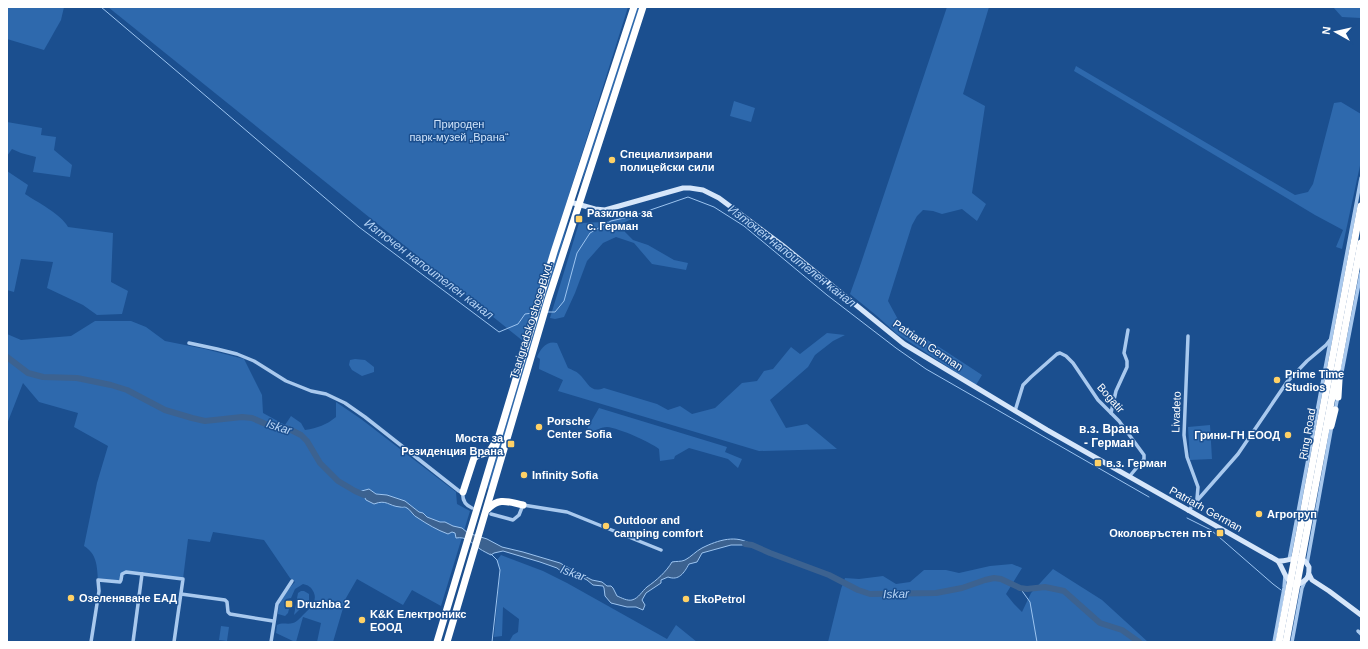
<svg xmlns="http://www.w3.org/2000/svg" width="1368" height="649" viewBox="0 0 1368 649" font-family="Helvetica,sans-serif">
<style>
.green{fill:#2e69ad}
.water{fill:#3c6290;stroke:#9cc4f0}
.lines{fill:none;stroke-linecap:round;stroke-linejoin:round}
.stream{stroke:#9cc4f0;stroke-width:1}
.river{stroke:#3c6290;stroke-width:6}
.street{stroke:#a9c9ee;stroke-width:3.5}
.secondary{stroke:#d6e6fa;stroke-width:5}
.highway{stroke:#fff;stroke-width:7}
.poi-dot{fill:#ffd166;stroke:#1b4f8f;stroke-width:1.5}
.labels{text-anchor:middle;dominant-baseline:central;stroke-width:3;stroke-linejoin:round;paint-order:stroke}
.park-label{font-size:11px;fill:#cfe3fa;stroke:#1b4f8f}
.poi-label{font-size:11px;font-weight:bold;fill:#fff;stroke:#1b4f8f;text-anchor:start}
.street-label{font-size:11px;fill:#fff;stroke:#1b4f8f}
.water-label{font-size:12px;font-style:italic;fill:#b5d3f5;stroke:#1b4f8f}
.neighbourhood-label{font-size:12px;font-weight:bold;fill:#fff;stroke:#1b4f8f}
</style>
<rect width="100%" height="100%" fill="#1b4f8f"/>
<g class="green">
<path d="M7 7H64L61 20 44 50 7 39Z"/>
<path d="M108 7H628L523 341Z"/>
<path d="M637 7H640L580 188 585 167Z"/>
<path d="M947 7H989L963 94 985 106 972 193 986 204 977 221 962 209 942 214 933 211 923 210 917 216 912 225 888 301 901 325 936 345 982 375 976 385 897 334 877 316 850 294 859 269Z"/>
<path d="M1333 7H1361V18L1342 17Z"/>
<path d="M1076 66 1295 195 1308 192 1313 184 1334 103 1341 102 1361 114V161L1342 249 1336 247 1343 230 1315 215 1074 71Z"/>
<path d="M734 101 755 108 751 122 730 116Z"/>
<path d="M7 122 42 128 41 135 56 137 54 150 72 165 70 177 33 172 36 157 21 153 12 149 7 156Z"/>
<path d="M7 171 28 185 25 194C37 202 61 214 68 227L113 233 111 282 128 291 122 314 97 315 83 305 47 288 53 262 21 259 14 292 7 290Z"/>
<path d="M570 209 571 210 558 261 490 489 487 488Z"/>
<path d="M635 212 634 218 623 223 625 232 633 240 648 245 674 260 688 263 686 270 652 264 634 243 616 237 603 243 587 261 575 293 564 317 555 319 550 318 579 223 605 222Z"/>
<path d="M95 321H131L146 327 165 341 205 349 244 359 262 395 263 413 285 425 291 416 301 423 305 430C318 428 326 425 336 417V402L361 419 456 492 457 504 470 511 441 606 412 590 403 605 357 579 346 598 333 642H317L321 623 303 617 296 642H295L276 633 277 625C283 622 287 625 293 623 297 622 300 618 303 615 309 609 319 601 313 591 311 587 308 585 303 584L295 589 291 598 286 599 285 609H289L288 613 285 616 278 614C278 601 286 591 295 582L290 578 264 540 213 532 210 542 188 539 183 579 126 572 122 574 121 580H98C97 566 97 554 84 546L97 483 108 446 74 427 78 413 39 402 23 383 7 424V334L21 340 71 336Z"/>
<path d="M827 333 845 335 833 341 815 355 808 367 770 400 786 428 807 424 837 449 759 451 558 391 563 380 539 369 540 359 537 357C540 349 547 340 557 343L568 368C572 370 576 371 579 374 588 382 590 394 604 388L657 404 668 410 680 406 692 414 715 408 742 383 757 381 764 371 773 369 791 347 800 354Z"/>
<path d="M355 359 365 360 374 367V372L362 376 352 370 349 365 350 360Z"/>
<path d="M599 408 727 447 725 452 742 459 738 468 728 459 689 448 675 456 674 459 660 461 659 449C650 442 619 428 607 427 601 427 592 432 586 434L588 427Z"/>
<path d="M1210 425 1212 459 1190 460 1188 427Z"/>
<path d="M501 555 543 571 567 583 667 639 676 625 697 642H509L513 635 518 632 519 619 503 607 502 636 494 637 500 570 497 560Z"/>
<path d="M1012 564 1022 568 1006 594 1014 604 1022 612 1031 593 1053 569 1102 600 1148 642H828L841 589 845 578 859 579 883 576 896 584 910 582 924 570H946L959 573 990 566Z"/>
<path d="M301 591H304L309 594V600L294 615 298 593Z"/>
<path d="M221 626 229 627 227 641 219 640Z"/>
</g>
<path class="water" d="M369 489 376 494 387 495 405 501 419 512 423 513 427 517 440 522H445L453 526 462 528 468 533 487 539 502 547 523 552 560 563 569 568 592 580 602 582 607 586H611L613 588 617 596C622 598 627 601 632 600 639 598 642 591 647 587 657 580 666 572 672 562 676 561 681 562 685 560 691 557 696 551 702 548 718 540 737 534 752 545H731L702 553 697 562 689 564C684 573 679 581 668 577L661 580V583L646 593 642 600 645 605 643 610 636 607H627L611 603 605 596 604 588 603 586 593 585 587 580 575 574 562 572 557 568 540 562 503 551 494 553 491 555C487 553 483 551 480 549 472 543 466 536 456 538L455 533 452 532 448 534C437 530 427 524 418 518 413 516 411 510 407 508 403 506 405 508 400 507 388 506 387 499 374 504L366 500 364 496 358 492Z"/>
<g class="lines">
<g class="stream">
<path d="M101 7 193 85 359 227 499 332 518 324 525 314 533 313"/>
<path d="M548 312H555L564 301 577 253 590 233 611 221 633 216 688 197 714 207 744 226 827 295 896 348 926 369 1149 497"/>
<path d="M1187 518 1211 530 1273 584 1281 590"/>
<path d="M491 554 497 560 500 570 492 642"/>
<path d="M1020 588 1030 602 1037 642"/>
</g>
<g class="river">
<path d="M7 357 28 373 43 377 77 378 111 385 127 390 165 410 192 418 205 421 242 417 252 418 268 425 289 429 301 435 307 441 320 463 338 481 355 491 364 495"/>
<path d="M745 544 752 545 770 553 829 575 858 590 870 594 936 593 962 588 985 580 994 578 1001 579 1020 588 1027 589 1045 587 1064 591 1100 623 1122 630 1139 642"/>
</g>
<g class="street">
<path d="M1188 336 1184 435 1187 457 1198 487 1197 499"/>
<path d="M189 343 217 349 237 354 254 361 286 381 311 391 326 394 345 403 365 417 459 491 463 492C462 499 465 505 472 508"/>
<path d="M1340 382 1361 273"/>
<path d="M1015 411 1023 385 1031 377 1057 354 1060 353 1066 356 1073 363 1098 400 1119 421 1144 455V459L1129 477"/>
<path d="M1335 411 1338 396"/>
<path d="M1111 413 1116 391 1127 367V361L1124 353 1128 330"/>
<path d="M1188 511 1238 454 1287 382 1307 361 1326 345 1330 340"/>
<path d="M491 514 513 520 519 515 523 505 567 512 661 550"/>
<path d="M1289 560 1361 178"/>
<path d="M1307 564 1332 425"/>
<path d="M181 594 225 600 227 602 228 612 230 614 273 621"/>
<path d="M1358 631 1361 634"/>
<path d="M91 642 99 591 98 580 120 582 121 580 122 574 126 572 183 579 174 642"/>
<path d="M133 642 142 574"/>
<path d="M271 642 277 604 292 581"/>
<path d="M1274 642 1284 588 1285 576"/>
<path d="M1292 642 1302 588 1305 581"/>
</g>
<g class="secondary">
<path d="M570 202 595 209 605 210 683 188H690L703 190 719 198 782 245 904 344 1047 430 1278 561C1284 569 1288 593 1304 581 1309 578 1309 573 1309 567 1301 551 1290 562 1278 561"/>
<path d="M1309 574 1312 580 1329 591 1361 615"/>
</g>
<g class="highway">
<path d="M1338 397 1339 380"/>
<path d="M1331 426 1335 410"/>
<path d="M463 492 474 458 478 455 489 452 494 444"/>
<path d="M488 509C499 497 508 502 523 505"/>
<path d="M437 642 554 252 634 7"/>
<path d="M447 642 548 300 643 7"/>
<path d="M1279 642 1361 206"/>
<path d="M1286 642 1361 243"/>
</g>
</g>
<g class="poi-dot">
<circle cx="612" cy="160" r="4"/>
<rect x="575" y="215" width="8" height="8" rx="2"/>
<circle cx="1277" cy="380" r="4"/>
<circle cx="539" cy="427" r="4"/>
<circle cx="1288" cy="435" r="4"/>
<rect x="507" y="440" width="8" height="8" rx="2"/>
<rect x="1094" y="459" width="8" height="8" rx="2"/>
<circle cx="524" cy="475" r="4"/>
<circle cx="1259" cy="514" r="4"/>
<circle cx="606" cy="526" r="4"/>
<rect x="1216" y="529" width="8" height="8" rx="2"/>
<circle cx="71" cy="598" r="4"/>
<circle cx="686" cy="599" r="4"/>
<rect x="285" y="600" width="8" height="8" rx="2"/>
<circle cx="362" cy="620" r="4"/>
</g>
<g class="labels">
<g class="park-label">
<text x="459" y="124">Природен<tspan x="459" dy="13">парк-музей „Врана“</tspan></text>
</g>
<g class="poi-label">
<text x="620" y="154">Специализирани<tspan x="620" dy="13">полицейски сили</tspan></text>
<text x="587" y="213">Разклона за<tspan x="587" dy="13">с. Герман</tspan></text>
<text x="1285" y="374">Prime Time<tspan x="1285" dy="13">Studios</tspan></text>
<text x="547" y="421">Porsche<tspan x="547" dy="13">Center Sofia</tspan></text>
<text x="1280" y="435" text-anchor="end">Грини-ГН ЕООД</text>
<text x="503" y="438" text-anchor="end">Моста за<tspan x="503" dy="13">Резиденция Врана</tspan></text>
<text x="1106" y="463">в.з. Герман</text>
<text x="532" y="475">Infinity Sofia</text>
<text x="1267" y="514">Агрогруп</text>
<text x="614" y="520">Outdoor and<tspan x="614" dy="13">camping comfort</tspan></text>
<text x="1212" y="533" text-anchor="end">Околовръстен път</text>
<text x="79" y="598">Озеленяване ЕАД</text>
<text x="694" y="599">EkoPetrol</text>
<text x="297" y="604">Druzhba 2</text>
<text x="370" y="614">K&amp;K Електроникс<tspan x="370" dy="13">ЕООД</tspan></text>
</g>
<g class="street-label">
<text transform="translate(531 320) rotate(-73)">Tsarigradsko shose Blvd.</text>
<text transform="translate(928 345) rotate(34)">Patriarh German</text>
<text transform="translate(1111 398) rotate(49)">Bogatir</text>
<text transform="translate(1176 412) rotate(-88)">Livadeto</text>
<text transform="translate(1307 434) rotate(-80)">Ring Road</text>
<text transform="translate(1206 509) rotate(29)">Patriarh German</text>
</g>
<g class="water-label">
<text transform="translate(792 256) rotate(38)">Източен напоителен канал</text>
<text transform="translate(429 269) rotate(37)">Източен напоителен канал</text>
<text transform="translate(279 427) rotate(18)">Iskar</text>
<text transform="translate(573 573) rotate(20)">Iskar</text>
<text transform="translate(896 594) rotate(-1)">Iskar</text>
</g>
<g class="neighbourhood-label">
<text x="1109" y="429">в.з. Врана<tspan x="1109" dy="14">- Герман</tspan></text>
</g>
</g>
<rect width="1368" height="649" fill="none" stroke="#ffffff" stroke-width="16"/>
<g transform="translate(1336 32) rotate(278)" stroke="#1b4f8f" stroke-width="3" paint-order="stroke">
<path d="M0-3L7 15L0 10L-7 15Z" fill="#ffffff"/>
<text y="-6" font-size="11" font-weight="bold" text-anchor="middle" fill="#ffffff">N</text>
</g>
</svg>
